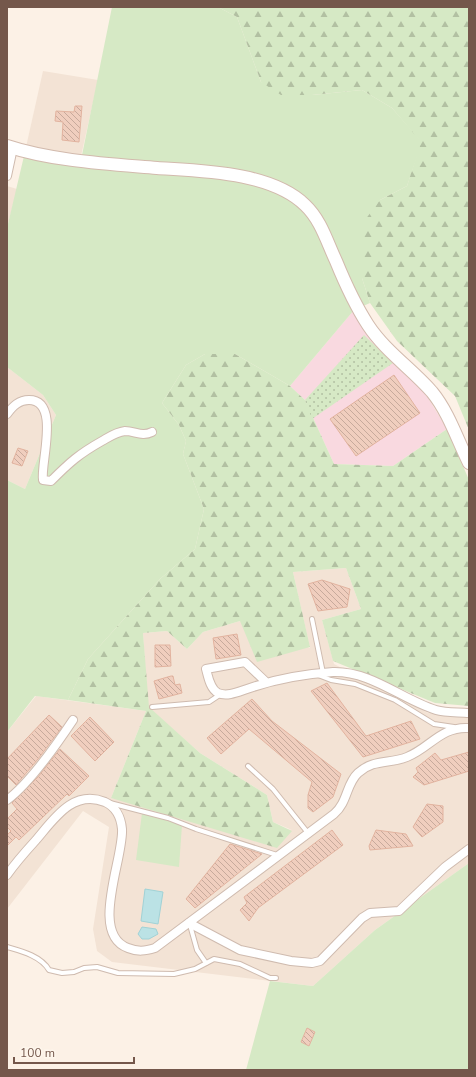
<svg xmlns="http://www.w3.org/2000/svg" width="476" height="1077" viewBox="0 0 476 1077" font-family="'Nunito Sans',sans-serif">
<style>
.residential{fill:#f3e3d5}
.medical{fill:#f9d9e0}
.green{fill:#d6e9c5}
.forest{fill:url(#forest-firs)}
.garden{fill:url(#garden-dots)}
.water{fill:#bbe2e5;stroke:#a1d2d6}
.building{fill:url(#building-back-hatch);stroke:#e2b39f}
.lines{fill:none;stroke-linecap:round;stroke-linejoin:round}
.lane-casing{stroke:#cfbbaf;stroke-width:6}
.street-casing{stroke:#cfbbaf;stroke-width:10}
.secondary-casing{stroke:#d2baad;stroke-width:14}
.lane{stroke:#fff;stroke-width:4}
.street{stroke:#fff;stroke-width:8}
.secondary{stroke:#fff;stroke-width:12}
</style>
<defs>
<pattern id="forest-firs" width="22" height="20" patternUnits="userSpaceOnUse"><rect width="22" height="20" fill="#d6e9c5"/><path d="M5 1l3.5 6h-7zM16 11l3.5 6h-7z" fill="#b2c0a2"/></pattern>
<pattern id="garden-dots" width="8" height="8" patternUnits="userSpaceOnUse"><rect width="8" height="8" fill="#d6e9c5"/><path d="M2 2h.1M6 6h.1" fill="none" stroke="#b2c0a2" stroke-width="1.8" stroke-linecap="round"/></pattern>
<pattern id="building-back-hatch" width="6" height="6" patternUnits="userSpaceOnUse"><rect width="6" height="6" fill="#f0cebe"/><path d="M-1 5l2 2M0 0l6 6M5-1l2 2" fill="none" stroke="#c7aa9c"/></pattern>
</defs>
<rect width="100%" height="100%" fill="#fcf1e6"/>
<g class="residential">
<path d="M43 71 98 80 79 165 24 156Z"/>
<path d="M7 186 17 189 7 228Z"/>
<path d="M7 367 43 395 56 415 25 489 7 480Z"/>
<path d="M346 568 361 609 322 620 334 664 428 713 469 716V863L375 930 313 986 112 962 97 951 93 929 109 827 83 811 7 909V732L36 696 146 711 111 798 292 830 273 822 267 795 200 753 148 707 143 633 167 631 187 649 203 632 240 621 310 648 293 572Z"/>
</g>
<path class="medical" d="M354 310 422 388 447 429 393 466 334 464 305 400 290 386Z"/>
<g class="green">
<path d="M112 7H218L237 17 261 82 312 95 362 90 392 108 422 142 407 186 380 200 362 278 370 303 354 310 290 386 235 354H205L186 365 162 403 179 425 186 441 183 454 204 509 195 549 160 579 88 659 68 700 35 696 7 732V480L25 489 56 415 43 395 7 367V228L24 156 80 165Z"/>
<path d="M142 813 182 825 179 867 136 860Z"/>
<path d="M469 863V1070H246L270 981 313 986 375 930Z"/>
</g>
<g class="forest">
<path d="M218 7H469V430L455 396 397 341 370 303 362 278V224L380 200 407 186 421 142 392 108 362 90 312 95H281L261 82 237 17Z"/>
<path d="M205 354H235L290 386 305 400 334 464 393 466 447 429 469 480V706L435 703 333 661 322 620 361 609 346 568 293 572 310 647 257 662 240 621 203 632 187 649 167 631 143 633 149 707 200 753 267 795 273 822 292 831 277 848 111 798 146 711 68 700 88 659 160 579 195 549 204 509 183 454 186 441 179 425 162 403 186 365Z"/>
</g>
<path class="garden" d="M364 335 393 363 312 419 305 400Z"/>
<g class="water">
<path d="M145 889 163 892 158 924 141 921Z"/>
<path d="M142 927 156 929 158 934 149 939H142L138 934Z"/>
</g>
<g class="building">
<path d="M75 106H82L79 142 62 140 63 122 55 121 56 111 74 112Z"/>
<path d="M394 375 420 413 356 456 330 419Z"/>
<path d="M18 448 28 451 22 466 12 463Z"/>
<path d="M322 580 350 589 347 607 318 611 308 584Z"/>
<path d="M237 634 241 655 216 659 213 638Z"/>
<path d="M155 645H170L171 666 155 667Z"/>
<path d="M171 676H173L175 685 180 684 182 693 159 699 154 681Z"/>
<path d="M327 683 366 736 411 721 420 739 363 757 311 691Z"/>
<path d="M252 699 272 721 341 774 333 797 313 812 308 808V795L312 782 249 729 221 754 207 738Z"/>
<path d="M49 715 62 727 38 759 16 785 7 776V759Z"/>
<path d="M90 717 114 742 95 761 71 736Z"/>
<path d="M60 749 89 776 69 796 67 794 19 840 16 837 7 846V835L11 831 7 827V819L17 809 12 803 38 777Z"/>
<path d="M469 752V771L424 785 413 777 418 772 416 768 435 753 441 760Z"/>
<path d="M427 804 443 806V822L422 837 413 827Z"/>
<path d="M332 830 343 845 258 908 249 921 240 910 247 903 244 897Z"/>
<path d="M376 830 406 834 413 846 370 850 369 846Z"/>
<path d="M230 844 262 854 195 908 186 899Z"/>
<path d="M307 1028 315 1032 309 1046 301 1042Z"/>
</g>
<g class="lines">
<defs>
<g id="lane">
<path d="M312 619 323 673"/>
<path d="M318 675 331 680 355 684 395 700 434 724 454 727"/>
<path d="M152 707 209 702 221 694"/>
<path d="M248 766 273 789 308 833"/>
<path d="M110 803 168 818 196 829 277 855"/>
<path d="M190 925 197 950 206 963"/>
<path d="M7 947C21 951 41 956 49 970L62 973 74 972 84 968 97 967 118 973 174 974 195 969 214 959 240 964 270 978H276"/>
</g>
<g id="street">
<path d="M7 176 13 148"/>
<path d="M7 414C13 406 19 400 29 400 61 400 40 464 43 480L51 481C70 462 79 454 102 441 109 437 116 432 125 431 135 431 142 437 152 432"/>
<path d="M266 682 245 662 206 669C208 676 210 689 218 693 227 697 238 692 247 689 275 679 304 674 333 672 371 671 401 699 436 710 446 713 458 712 469 713"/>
<path d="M7 800C30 783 57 744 73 720"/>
<path d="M7 875C16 862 26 851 36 840 54 819 73 789 105 802 116 807 121 818 122 829 124 858 89 934 128 948 138 952 145 951 155 948L334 814C348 802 346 784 358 773 373 759 390 764 407 757 430 748 441 726 469 728"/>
<path d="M189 923 240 950 291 961 312 963 320 961 362 918 370 913 399 911 445 867 469 849"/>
</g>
<path id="secondary" d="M7 146C52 161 110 164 157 168 202 171 271 172 305 205 321 220 327 242 336 261 345 283 355 305 368 325 385 351 412 369 432 392 449 413 457 439 469 463"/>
</defs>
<use href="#lane" class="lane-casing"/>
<use href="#street" class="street-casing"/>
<use href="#secondary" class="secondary-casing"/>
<use href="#lane" class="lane"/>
<use href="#street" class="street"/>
<use href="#secondary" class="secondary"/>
</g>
<rect width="476" height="1077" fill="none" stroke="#74574b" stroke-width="16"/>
<path d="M14 1057v6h120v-6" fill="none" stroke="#74574b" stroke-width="2"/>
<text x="20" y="1057" font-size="12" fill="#74574b" stroke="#fef6ec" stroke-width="3" paint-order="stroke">100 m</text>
</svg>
